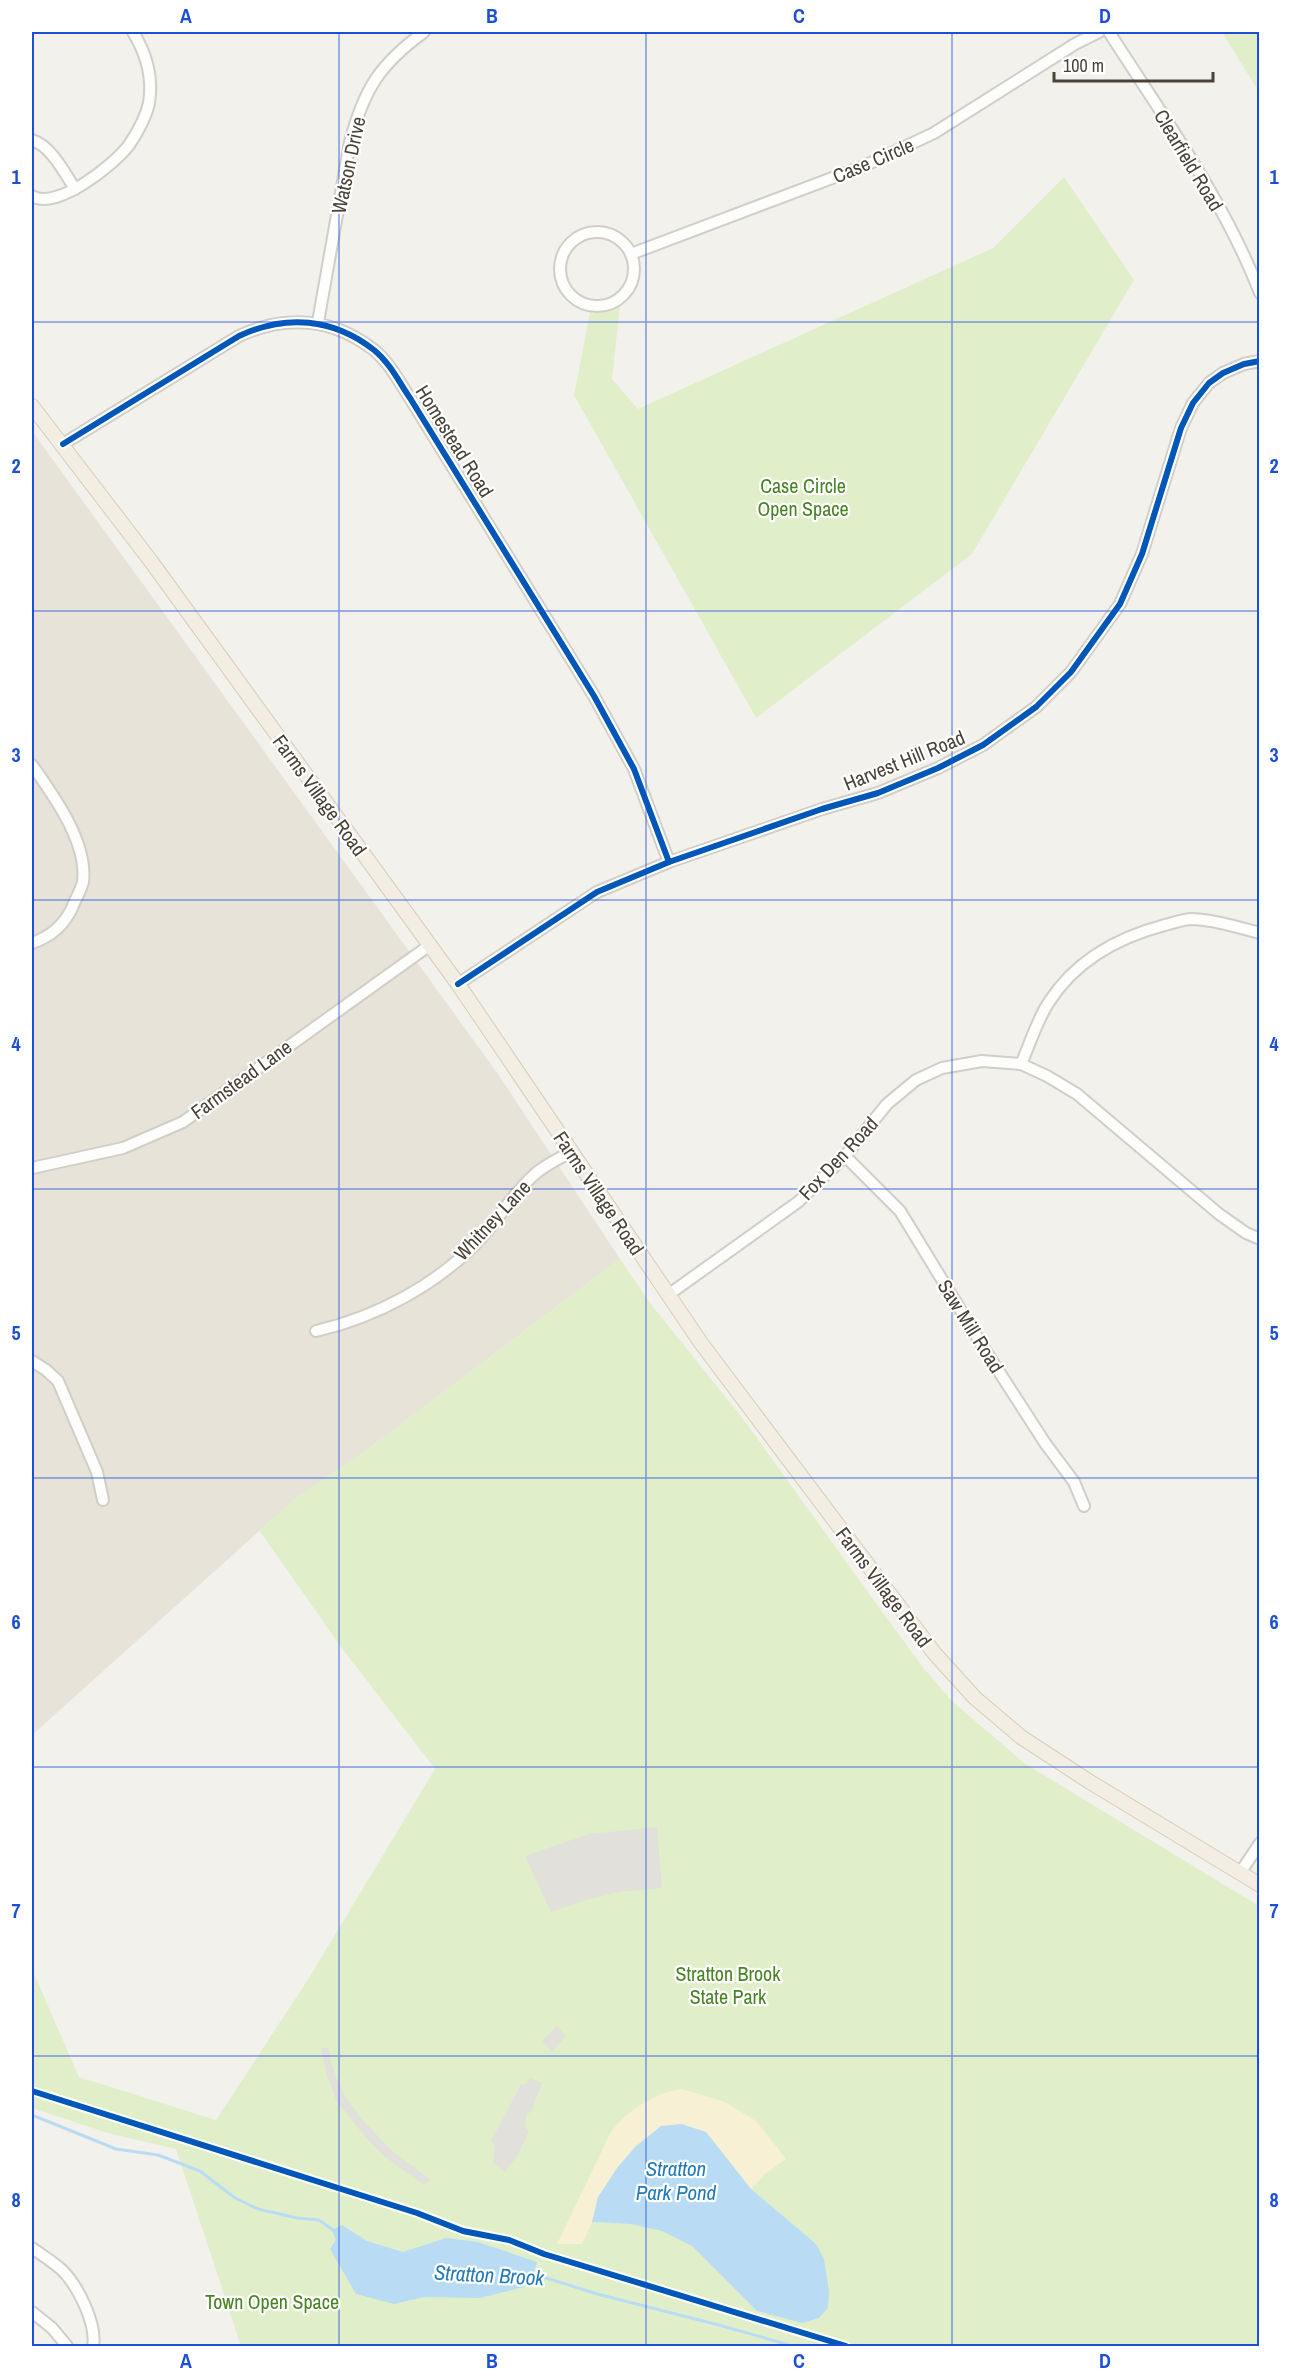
<svg xmlns="http://www.w3.org/2000/svg" width="1291" height="2378" viewBox="0 0 1291 2378" font-family="'Archivo Narrow',sans-serif">
<style>
.residential{fill:#e7e3d9}
.green{fill:#e0efca}
.sand{fill:#f8f0d5}
.parking{fill:#e2e0da}
.water{fill:#b9dcf4}
.lines{fill:none;stroke-linecap:round;stroke-linejoin:round}
.stream{stroke:#b9dcf4;stroke-width:3}
.minor-casing{stroke:#d1cec9;stroke-width:14}
.major-casing{stroke:#d7cdb7;stroke-width:16}
.minor{stroke:#fdfdfc;stroke-width:10}
.major{stroke:#f2eee4;stroke-width:14}
.cycleway-casing{stroke:#fff;stroke-width:10}
.cycleway{stroke:#0057b8;stroke-width:6}
.grid{fill:none;stroke:#1d4ed8;stroke-width:1.5;stroke-opacity:0.55}
.labels{text-anchor:middle;dominant-baseline:central;stroke-width:4.5;stroke-linejoin:round;paint-order:stroke}
.street-label{font-size:20px;fill:#4a4236;stroke:#fff}
.park-label{font-size:20px;fill:#478223;stroke:#fff}
.water-label{font-size:21px;font-style:italic;fill:#237ab8;stroke:#fff}
.neatline{fill:none;stroke:#1d4ed8;stroke-width:2}
.grid-label{font-size:20px;text-anchor:middle;font-weight:bold;fill:#1d4ed8}
</style>
<rect width="100%" height="100%" fill="#f3f1ec"/>
<path class="residential" d="M32 431 498 1074 620 1259 364 1452 295 1499 32 1735Z"/>
<g class="green">
<path d="M1222 32H1259V92Z"/>
<path d="M1064 177 1134 280 972 554 756 718 574 395 591 308 606 310 620 305 612 379 638 409 993 248Z"/>
<path d="M620 1259 650 1303 744 1420 883 1613 925 1670 952 1701 1024 1763 1259 1906V2346H241L176 2149 108 2133 32 2108V1969L79 2077 216 2120 307 1981 435 1769 341 1647 259 1530 295 1499 364 1452Z"/>
</g>
<path class="sand" d="M682 2089 725 2102 756 2121 786 2159 766 2173 751 2189 706 2132 598 2197 592 2222 582 2244H557L611 2132C627 2110 655 2093 682 2089Z"/>
<g class="parking">
<path d="M657 1827 662 1888 619 1892 586 1900 551 1912 525 1856 589 1834Z"/>
<path d="M557 2026 566 2036 552 2052 542 2041Z"/>
<path d="M321 2048H328L334 2072 344 2095 359 2116 391 2150 431 2180 424 2185 384 2156 366 2138 336 2100 326 2073Z"/>
<path d="M530 2078 542 2083 532 2110 526 2116 525 2126 529 2131 517 2156 505 2172 493 2163 495 2147 491 2141 521 2084H525Z"/>
</g>
<g class="water">
<path d="M682 2124 706 2132 751 2189 816 2244 824 2259 829 2291 828 2308 819 2318 802 2323 757 2311 692 2246 662 2231 631 2224 592 2222 598 2197 617 2168 635 2147 661 2126Z"/>
<path d="M342 2225 367 2241 403 2252 446 2238 478 2242 537 2262 531 2281 524 2287 480 2298 424 2297 394 2304 356 2294 330 2249 336 2240 332 2230Z"/>
</g>
<g class="lines">
<g class="stream">
<path d="M32 2115 116 2149 158 2155 200 2171 235 2198 258 2209 297 2218 319 2220 333 2230"/>
<path d="M530 2273 601 2295 719 2325 793 2346"/>
</g>
<defs>
<g id="minor">
<path d="M1109 32C1162 115 1224 200 1260 293"/>
<path d="M32 140C51 146 64 172 75 189"/>
<path d="M32 196C56 211 114 165 129 145 137 133 146 117 149 103 153 78 146 53 133 32"/>
<circle cx="597" cy="269" r="37"/>
<path d="M631 254 864 166 934 133 1075 44 1099 32"/>
<path d="M318 322 350 142C364 89 380 64 424 32"/>
<path d="M63 444 239 336C286 314 333 318 374 350 390 363 399 382 410 398L594 696 634 769 669 862"/>
<path d="M32 765C53 795 88 842 83 882 81 890 75 900 72 908 64 925 50 937 32 943"/>
<path d="M458 984 597 892 669 862 822 809 878 793 938 768 983 745 1036 707 1071 672 1120 604 1142 554 1181 428 1193 403 1209 383 1223 373 1244 364 1260 361"/>
<path d="M1021 1064C1030 1044 1037 1020 1049 1002 1076 960 1119 937 1165 925 1174 923 1183 919 1192 919 1215 920 1237 927 1260 933"/>
<path d="M845 1156 900 1211 985 1350 1045 1443 1074 1482 1084 1506"/>
<path d="M32 1168 123 1148 183 1122 430 945"/>
<path d="M668 1295 798 1202 845 1156 887 1104 916 1080 942 1068 982 1061 1021 1064 1047 1076 1077 1094 1219 1214 1246 1233 1260 1239"/>
<path d="M316 1331C377 1317 439 1284 482 1237 500 1217 514 1192 535 1174 545 1165 559 1159 570 1152"/>
<path d="M32 1361 46 1370 58 1381 97 1472 103 1500"/>
<path d="M1240 1873 1260 1843"/>
<path d="M32 2248C42 2255 53 2262 62 2270 78 2286 97 2324 93 2346"/>
<path d="M32 2312 52 2328 67 2346"/>
</g>
<path id="major" d="M32 406 150 560 458 984 701 1343 935 1654 975 1698 1021 1737 1090 1782 1260 1885"/>
</defs>
<use href="#minor" class="minor-casing"/>
<use href="#major" class="major-casing"/>
<use href="#minor" class="minor"/>
<use href="#major" class="major"/>
<defs>
<g id="cycleway">
<path d="M63 444 239 336C286 314 333 318 374 350 390 363 399 382 410 398L594 696 634 769 669 862"/>
<path d="M458 984 597 892 669 862 822 809 878 793 938 768 983 745 1036 707 1071 672 1120 604 1142 554 1181 428 1193 403 1209 383 1223 373 1244 364 1260 361"/>
<path d="M32 2091 417 2213 463 2231 509 2240 544 2254 846 2346"/>
</g>
</defs>
<use href="#cycleway" class="cycleway-casing"/>
<use href="#cycleway" class="cycleway"/>
</g>
<path class="grid" d="M339 32V2346M646 32V2346M952 32V2346M32 322H1260M32 611H1260M32 900H1260M32 1189H1260M32 1478H1260M32 1767H1260M32 2056H1260"/>
<g class="labels">
<g class="street-label">
<text transform="translate(873 160) rotate(-23)">Case Circle</text>
<text transform="translate(1189 160) rotate(59)">Clearfield Road</text>
<text transform="translate(348 165) rotate(-78)">Watson Drive</text>
<text transform="translate(455 441) rotate(58)">Homestead Road</text>
<text transform="translate(904 760) rotate(-22)">Harvest Hill Road</text>
<text transform="translate(320 795) rotate(54)">Farms Village Road</text>
<text transform="translate(241 1079) rotate(-36)">Farmstead Lane</text>
<text transform="translate(838 1158) rotate(-47)">Fox Den Road</text>
<text transform="translate(599 1193) rotate(56)">Farms Village Road</text>
<text transform="translate(492 1220) rotate(-47)">Whitney Lane</text>
<text transform="translate(971 1326) rotate(58)">Saw Mill Road</text>
<text transform="translate(884 1587) rotate(53)">Farms Village Road</text>
</g>
<g class="park-label">
<text x="803" y="485">Case Circle<tspan x="803" dy="23">Open Space</tspan></text>
<text x="728" y="1973">Stratton Brook<tspan x="728" dy="23">State Park</tspan></text>
<text x="272" y="2301">Town Open Space</text>
</g>
<g class="water-label">
<text x="676" y="2168">Stratton<tspan x="676" dy="24">Park Pond</tspan></text>
<text transform="translate(489 2275) rotate(3)">Stratton Brook</text>
</g>
</g>
<rect width="1291" height="2378" fill="none" stroke="#ffffff" stroke-width="66"/>
<path d="M1054 72v9h159v-9" fill="none" stroke="#4a4236" stroke-width="3"/>
<text x="1063" y="72" font-size="18" fill="#4a4236" stroke="#ffffff" stroke-width="4.5" paint-order="stroke">100 m</text>
<rect x="33" y="33" width="1225" height="2312" class="neatline"/>
<g class="grid-label">
<text x="186" y="23">A</text>
<text x="492" y="23">B</text>
<text x="799" y="23">C</text>
<text x="1105" y="23">D</text>
<text x="16" y="184">1</text>
<text x="1274" y="184">1</text>
<text x="16" y="473">2</text>
<text x="1274" y="473">2</text>
<text x="16" y="762">3</text>
<text x="1274" y="762">3</text>
<text x="16" y="1051">4</text>
<text x="1274" y="1051">4</text>
<text x="16" y="1340">5</text>
<text x="1274" y="1340">5</text>
<text x="16" y="1629">6</text>
<text x="1274" y="1629">6</text>
<text x="16" y="1918">7</text>
<text x="1274" y="1918">7</text>
<text x="16" y="2207">8</text>
<text x="1274" y="2207">8</text>
<text x="186" y="2368">A</text>
<text x="492" y="2368">B</text>
<text x="799" y="2368">C</text>
<text x="1105" y="2368">D</text>
</g>
</svg>
